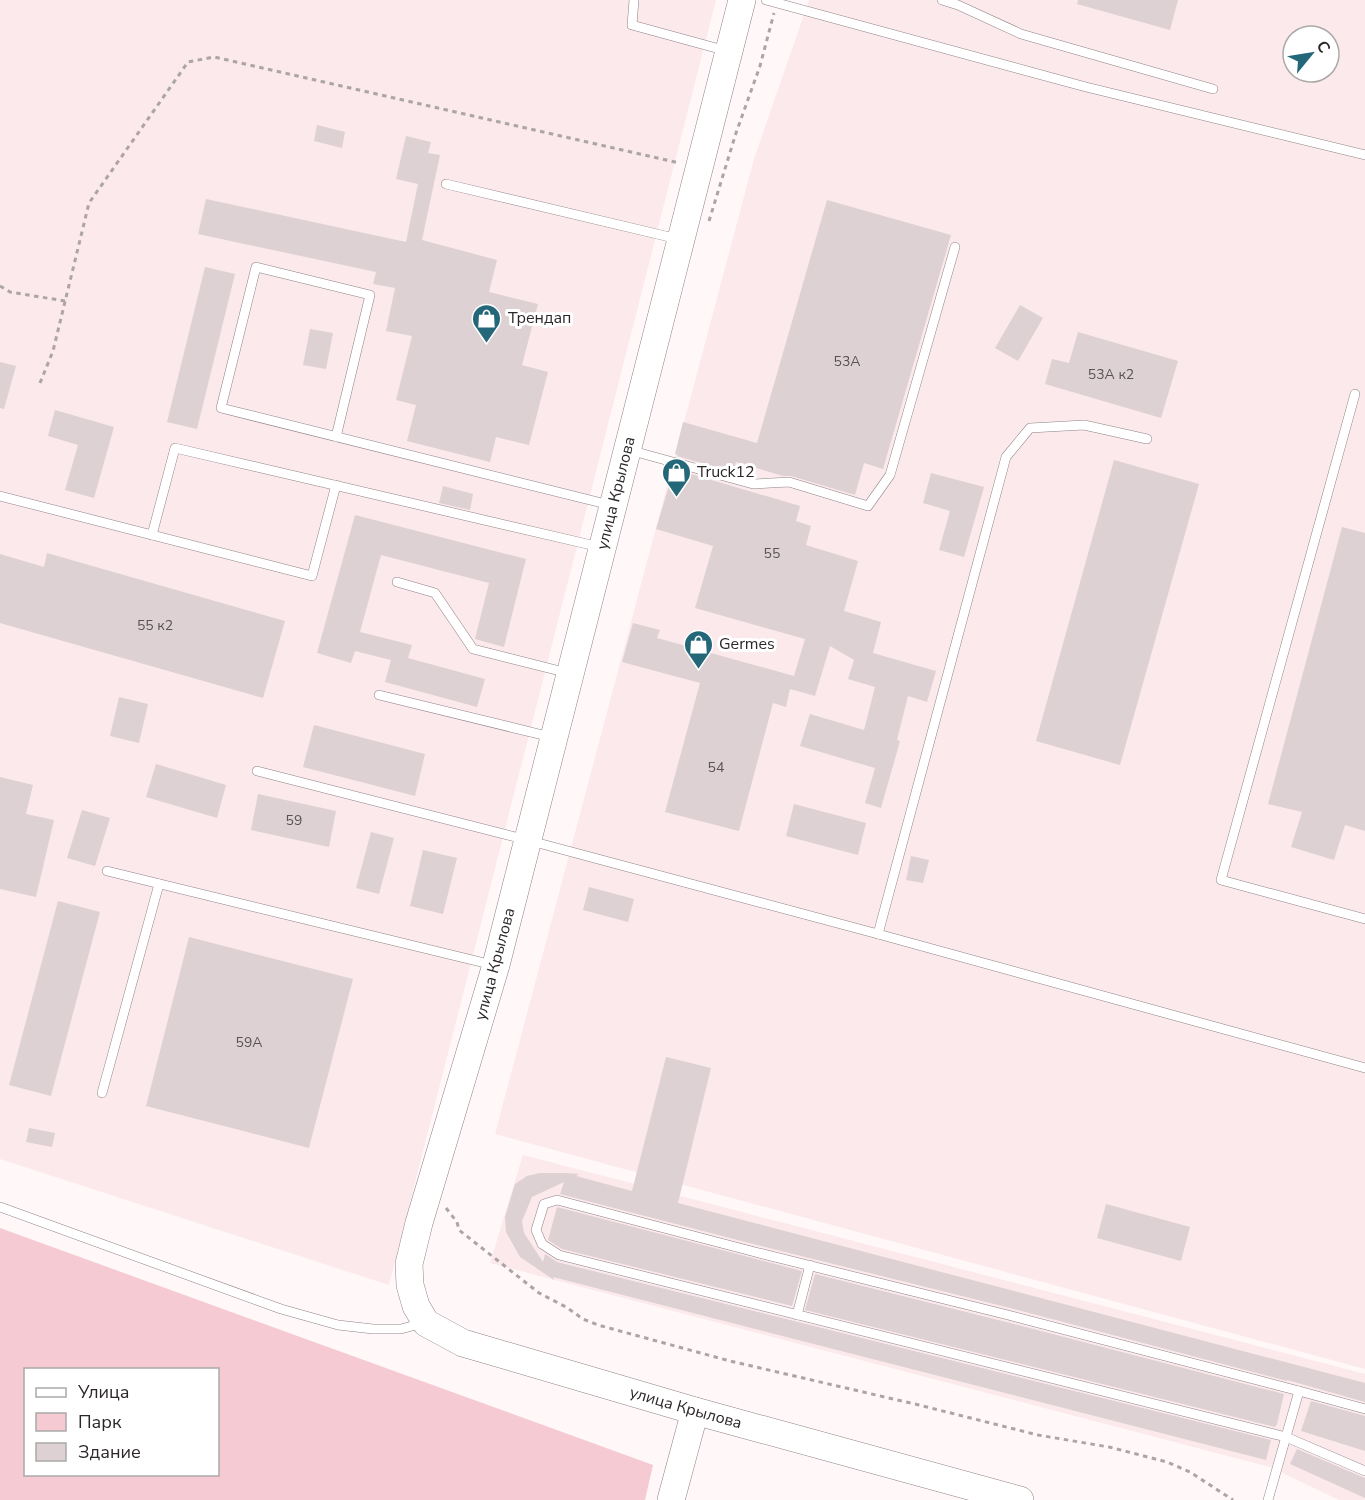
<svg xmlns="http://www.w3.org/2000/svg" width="1365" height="1500" viewBox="0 0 1365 1500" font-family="'Nunito Sans',sans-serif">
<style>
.built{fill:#fbe9ec;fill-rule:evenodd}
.green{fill:#f6cad3;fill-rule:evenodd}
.building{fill:#ded1d3}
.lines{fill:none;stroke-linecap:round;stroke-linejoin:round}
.lane-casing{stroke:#8f8386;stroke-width:10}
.secondary-casing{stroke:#8f8386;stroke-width:28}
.path{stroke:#aca5a6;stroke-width:3;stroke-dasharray:4.5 4.5;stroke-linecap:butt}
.lane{stroke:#fff;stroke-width:9}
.secondary{stroke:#fff;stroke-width:27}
.labels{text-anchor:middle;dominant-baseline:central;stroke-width:6;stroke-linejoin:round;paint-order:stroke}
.number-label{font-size:14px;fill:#585253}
.poi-label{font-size:16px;fill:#2c2728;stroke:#fff;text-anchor:start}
.street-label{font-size:16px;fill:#2c2728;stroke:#fff}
</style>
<rect width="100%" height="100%" fill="#fff7f8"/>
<g class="built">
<path d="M0 0H716L389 1285 0 1159Z"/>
<path d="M809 0H1365V1369L495 1134 754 159ZM1293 36H1329V72H1293Z"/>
<path d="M523 1155 1365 1374V1500H1339L1270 1467 490 1263Z"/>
</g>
<path class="green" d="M0 1228 653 1465 645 1500H0ZM26 1370H218V1474H26Z"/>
<g class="building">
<path d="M1078 0H1178L1170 30 1077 4Z"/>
<path d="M317 125 345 132 342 148 314 141Z"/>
<path d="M406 136 431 142 428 153 440 155 422 240 497 260 489 292 538 304 522 365 548 372 529 445 496 437 490 462 407 441 416 405 396 400 412 336 386 331 395 288 373 284 376 272 198 234 206 199 406 242 418 184 396 179Z"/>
<path d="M827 200 951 235 883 469 864 463 855 495 791 476H783L736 462 733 472 677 456 678 455 675 454 683 422 757 443Z"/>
<path d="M205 267 235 274 197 429 167 422Z"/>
<path d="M1020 305 1043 318 1018 361 995 348Z"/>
<path d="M310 329 333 333 326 369 303 365Z"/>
<path d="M1078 332 1178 361 1161 418 1045 384 1052 359 1069 363Z"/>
<path d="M0 362 16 366 4 409 0 408Z"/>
<path d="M55 410 114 427 94 498 65 490 78 445 48 436Z"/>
<path d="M1114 460 1199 484 1120 765 1036 741Z"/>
<path d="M674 469 800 506 796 521 811 526 806 545 858 561 844 611 881 622 873 653 936 671 927 702 908 696 897 740 900 741 881 808 865 803 875 768 800 746 810 714 864 730 875 687 848 679 854 660 830 646 815 696 790 689 786 707 773 703 739 831 665 812 700 683 622 662 633 623 660 630 657 638 794 676 805 639 695 608 713 546 656 529Z"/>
<path d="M931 473 984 487 964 557 939 550 950 511 923 503Z"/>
<path d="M443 486 473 494 470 510 439 503Z"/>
<path d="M355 515 526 559 504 647 475 639 489 583 381 555 360 632 412 645 408 658 485 679 477 707 385 682 391 660 355 651 351 663 317 653Z"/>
<path d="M1342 527 1365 533V831L1345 825 1334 860 1291 847 1302 812 1268 804Z"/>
<path d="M47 553 285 621 263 698 0 623V554L44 567Z"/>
<path d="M119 697 148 704 139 743 110 736Z"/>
<path d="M314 725 425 754 415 796 303 767Z"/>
<path d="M156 764 226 785 217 818 146 797Z"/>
<path d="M0 777 33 785 26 814 54 820 36 897 0 889Z"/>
<path d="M258 794 336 811 329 847 251 830Z"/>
<path d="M794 804 866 823 858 855 786 836Z"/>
<path d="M82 810 110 818 95 866 67 858Z"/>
<path d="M371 832 394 838 379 894 356 888Z"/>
<path d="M423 850 457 858 443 914 410 906Z"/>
<path d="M911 856 929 860 923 883 906 880Z"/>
<path d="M589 887 634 899 628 922 583 910Z"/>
<path d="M58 901 100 912 51 1096 9 1085Z"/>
<path d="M189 937 353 979 309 1148 146 1106Z"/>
<path d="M666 1057 711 1068 678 1203 1365 1383V1402L1287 1380V1381L1010 1308 757 1245 560 1194 564 1182 532 1197 522 1221 524 1233 543 1262 545 1254 557 1262 1271 1440 1266 1460 553 1277 554 1280 520 1257 506 1232 505 1217 515 1184 527 1176 540 1173H566L579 1174 576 1176 632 1191Z"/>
<path d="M29 1128 55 1133 52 1147 26 1142Z"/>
<path d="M1106 1204 1190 1227 1181 1261 1097 1238Z"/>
<path d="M557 1207 802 1271 792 1306 562 1249 548 1240Z"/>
<path d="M815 1274 1006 1322 1284 1394 1277 1424 1275 1427 805 1310Z"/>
<path d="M1311 1401 1365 1416V1451L1301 1431Z"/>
<path d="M1297 1449 1365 1478V1498L1290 1464Z"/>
</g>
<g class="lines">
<defs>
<g id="lane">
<path d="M634 0 632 25 727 51"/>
<path d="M766 0 1086 87 1365 155"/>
<path d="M942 0 958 5 1021 34 1213 89"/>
<path d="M446 184 678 239"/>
<path d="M1355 394 1221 880 1365 919"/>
<path d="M336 437 370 295 256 267 221 408 610 505"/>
<path d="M629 450 753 484 789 482 868 506 890 475 955 247"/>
<path d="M0 496 312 576 336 485"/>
<path d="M152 535 175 448 600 547"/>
<path d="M397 582 435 593 473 649 568 673"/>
<path d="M379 695 551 737"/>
<path d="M257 771 527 840 878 934 1006 457 1030 428 1084 425 1147 439"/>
<path d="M107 871 493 965"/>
<path d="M878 934 1365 1068"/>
<path d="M102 1093 159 884"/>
<path d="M0 1207 281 1309 338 1325 373 1329H401L423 1323"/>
<path d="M797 1315 810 1265"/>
<path d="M1299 1391 1008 1315 755 1252 557 1200 544 1204 536 1230 542 1244 559 1255 1286 1437 1365 1471"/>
<path d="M1268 1500 1299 1391 1365 1409"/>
</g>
<g id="secondary">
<path id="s1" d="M742 0 496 965 419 1223 409 1264 410 1285 416 1306 426 1323 463 1343 695 1411 1020 1500"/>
<path d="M671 1500 695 1411"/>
</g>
</defs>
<use href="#lane" class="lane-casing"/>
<use href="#secondary" class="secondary-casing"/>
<g class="path">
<path d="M709 221 736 133 760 66 774 13"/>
<path d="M0 286 10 292 65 301"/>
<path d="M40 383 53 351 89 203 188 62 214 57 679 163"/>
<path d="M446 1208 457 1222 459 1230 539 1293 566 1307 583 1319 598 1325 730 1361 919 1405 1038 1435 1109 1447 1167 1462 1190 1472 1233 1500"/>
</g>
<use href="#lane" class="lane"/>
<use href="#secondary" class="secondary"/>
</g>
<defs>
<symbol id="shop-pin" viewBox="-11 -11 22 30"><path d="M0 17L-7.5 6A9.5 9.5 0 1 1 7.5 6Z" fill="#246779" stroke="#fff"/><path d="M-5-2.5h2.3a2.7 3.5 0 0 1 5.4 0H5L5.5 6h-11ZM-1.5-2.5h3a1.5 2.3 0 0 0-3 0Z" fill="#fff"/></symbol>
</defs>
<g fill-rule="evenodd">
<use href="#shop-pin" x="470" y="302" width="33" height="45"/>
<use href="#shop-pin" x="660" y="456" width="33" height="45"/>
<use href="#shop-pin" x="682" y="628" width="33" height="45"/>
</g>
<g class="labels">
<g class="number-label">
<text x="847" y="361">53А</text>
<text x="1111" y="374">53А к2</text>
<text x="772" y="553">55</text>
<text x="155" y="625">55 к2</text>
<text x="716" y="767">54</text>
<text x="294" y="820">59</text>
<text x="249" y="1042">59А</text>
</g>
<g class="poi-label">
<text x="508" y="318">Трендап</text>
<text x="697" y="472">Truck12</text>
<text x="719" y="644">Germes</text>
</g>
<g class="street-label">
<text transform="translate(616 493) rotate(-76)">улица Крылова</text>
<text transform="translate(495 964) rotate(-75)">улица Крылова</text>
<text stroke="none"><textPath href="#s1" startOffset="1644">улица Крылова</textPath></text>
</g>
</g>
<rect x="24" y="1368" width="195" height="108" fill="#ffffff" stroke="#aba9a9" stroke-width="1.5"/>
<rect x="36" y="1388" width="30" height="9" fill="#ffffff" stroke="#aba9a9" stroke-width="1.5"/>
<text x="78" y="1398" font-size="18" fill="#2c2728">Улица</text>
<rect x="36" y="1413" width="30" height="18" fill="#f6cad3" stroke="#aba9a9" stroke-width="1.5"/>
<text x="78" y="1428" font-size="18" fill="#2c2728">Парк</text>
<rect x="36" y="1443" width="30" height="18" fill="#ded1d3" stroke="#aba9a9" stroke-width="1.5"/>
<text x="78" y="1458" font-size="18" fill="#2c2728">Здание</text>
<g transform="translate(1311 54) rotate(60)"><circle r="28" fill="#ffffff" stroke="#aba9a9" stroke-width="1.5"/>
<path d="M0-4.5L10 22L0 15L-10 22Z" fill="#246779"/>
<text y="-9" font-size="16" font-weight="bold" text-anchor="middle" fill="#2c2728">С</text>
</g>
</svg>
